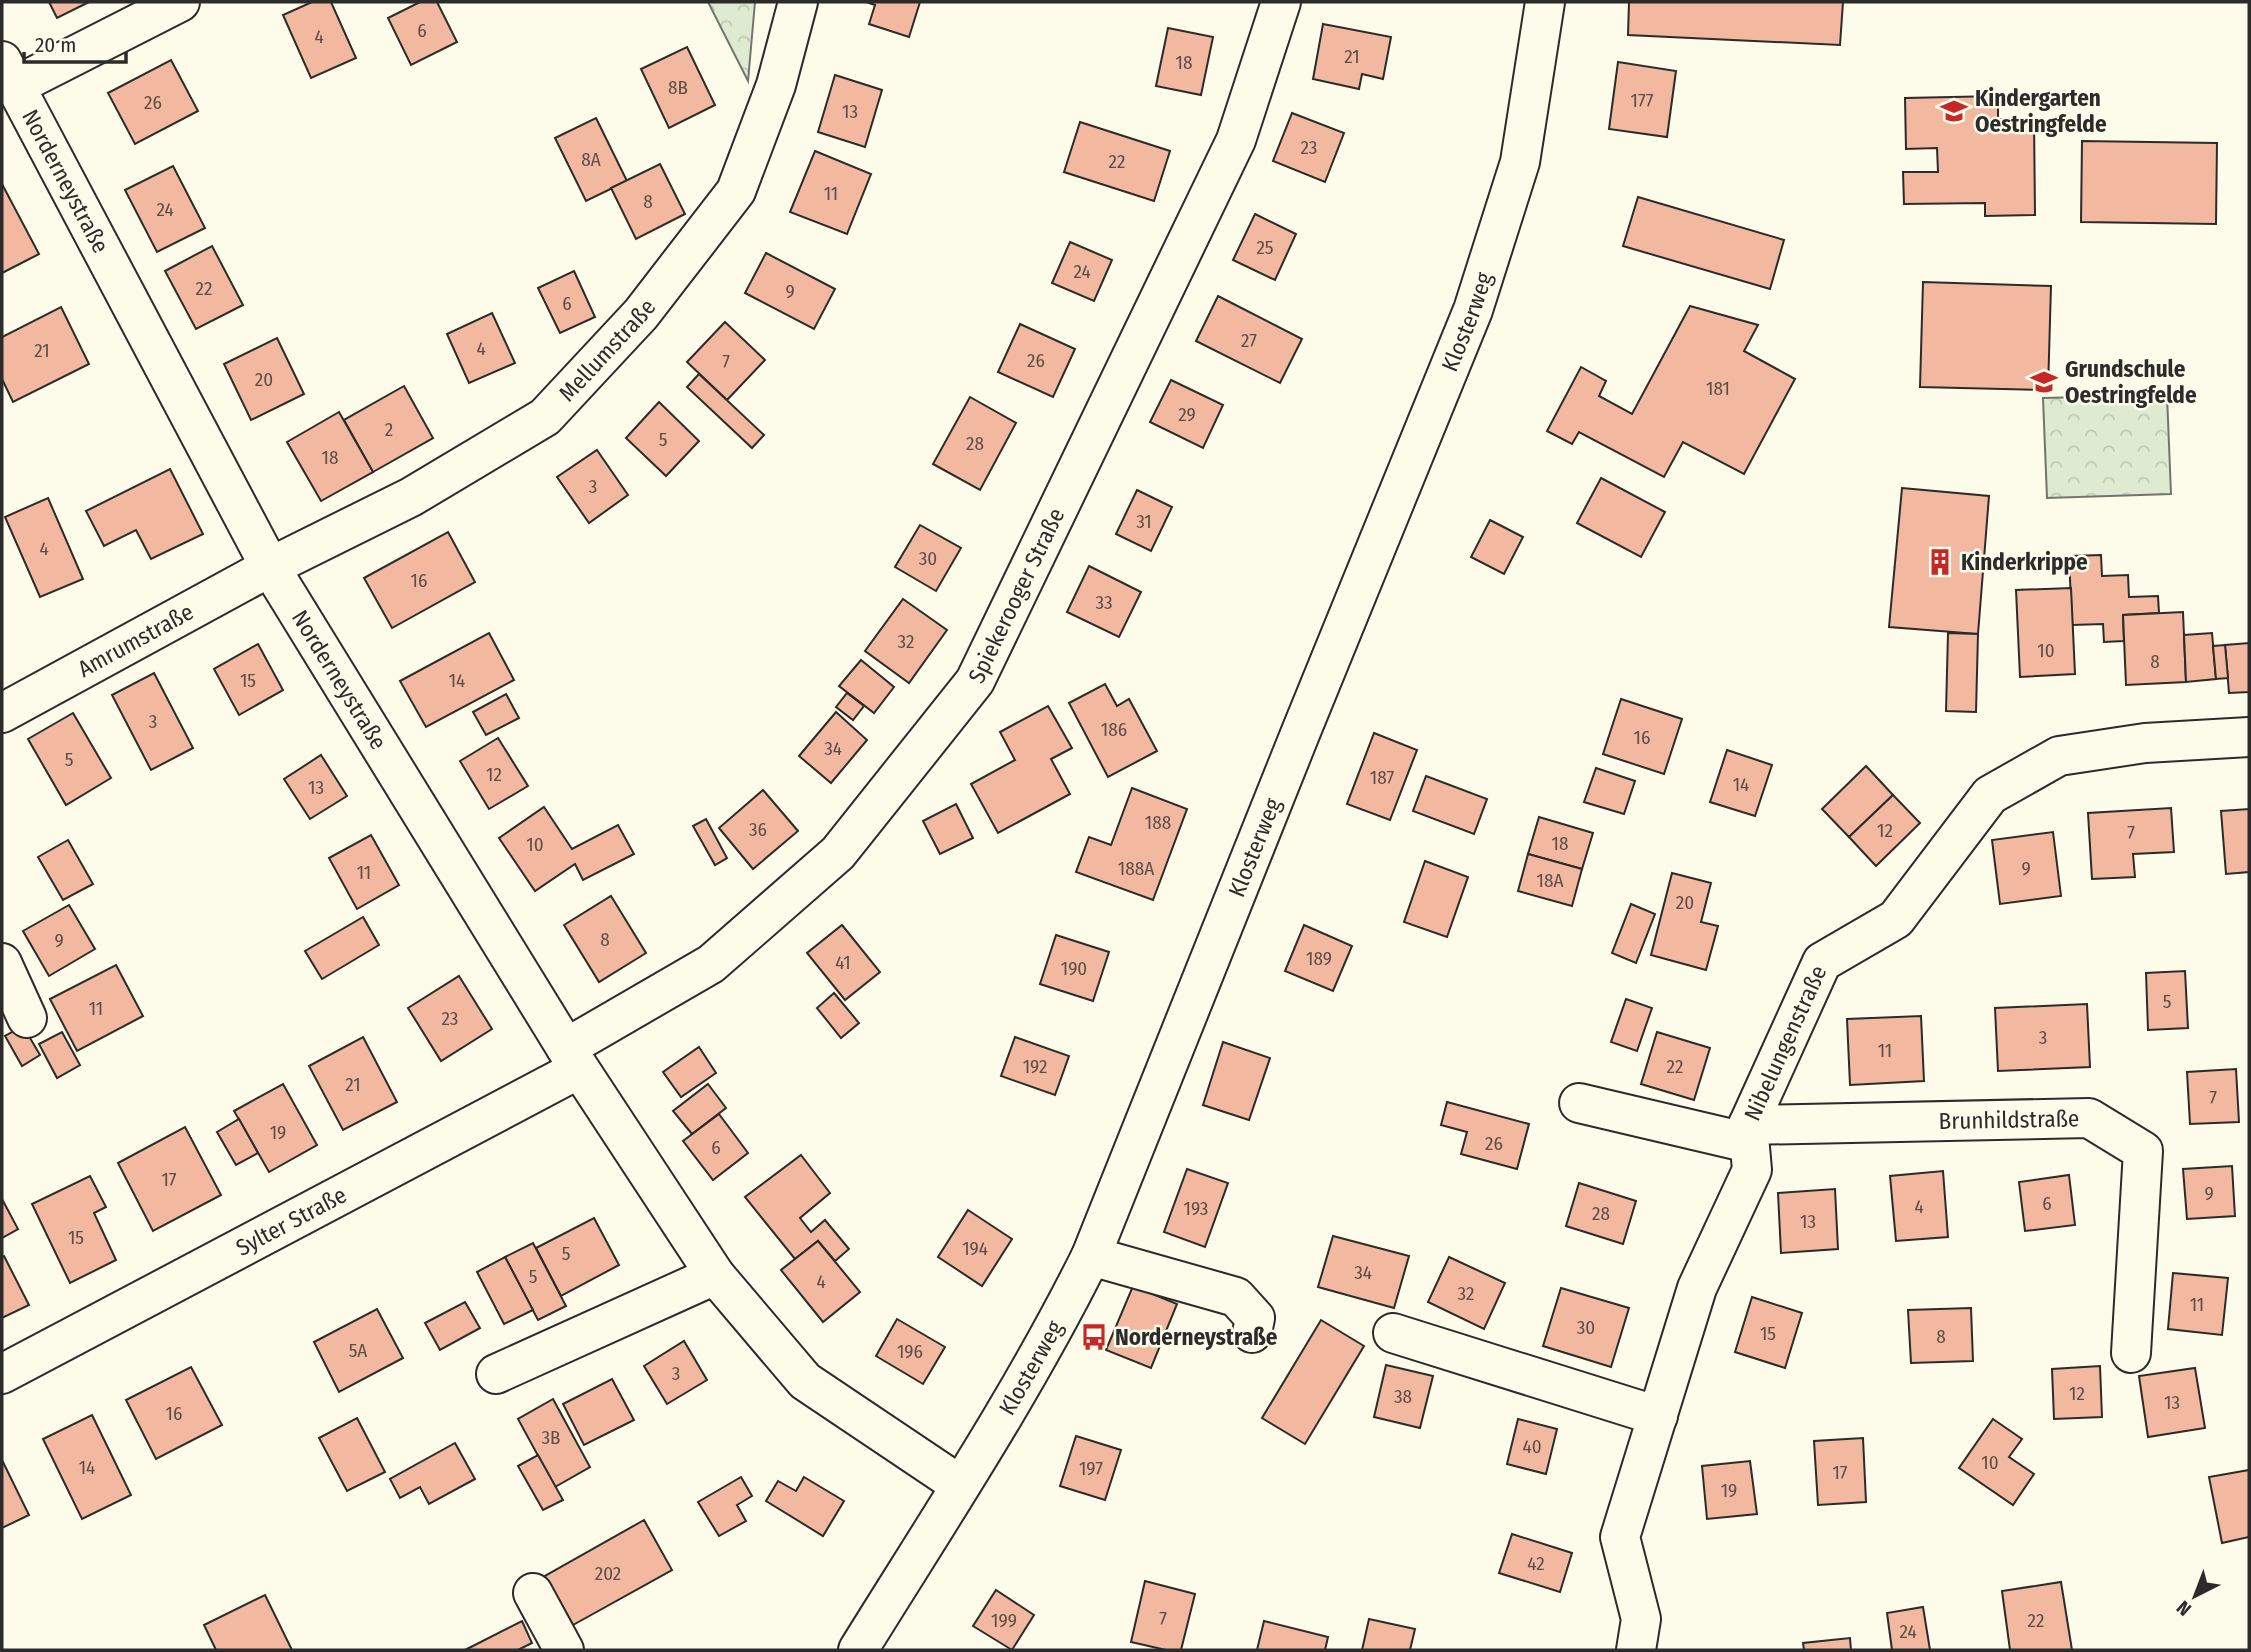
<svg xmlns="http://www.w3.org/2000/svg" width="2251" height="1652" viewBox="0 0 2251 1652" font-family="'Fira Sans Condensed',sans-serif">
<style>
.forest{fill:url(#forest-crowns);stroke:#74746e;stroke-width:2}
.building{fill:#f2b8a0;stroke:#2b2b2b;stroke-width:2}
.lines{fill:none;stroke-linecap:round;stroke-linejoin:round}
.minor-casing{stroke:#2b2b2b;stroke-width:42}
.minor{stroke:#fdfbea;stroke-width:38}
.labels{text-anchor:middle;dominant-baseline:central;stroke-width:5;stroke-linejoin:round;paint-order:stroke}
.number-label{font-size:19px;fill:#5d4e48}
.poi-label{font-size:23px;font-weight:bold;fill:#2b2b2b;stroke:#fdfbea;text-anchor:start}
.street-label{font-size:23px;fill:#2b2b2b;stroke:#fdfbea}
</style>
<defs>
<pattern id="forest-crowns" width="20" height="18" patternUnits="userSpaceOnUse" patternTransform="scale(1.75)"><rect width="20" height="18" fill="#deebd1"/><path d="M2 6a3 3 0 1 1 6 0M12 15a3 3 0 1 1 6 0" fill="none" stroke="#bfcab4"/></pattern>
</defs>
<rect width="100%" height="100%" fill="#fdfbea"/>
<g class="forest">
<path d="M708 2H755L748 81Z"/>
<path d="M2167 395 2171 494 2047 498 2043 398Z"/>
</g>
<g class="building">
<path d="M49 2H89L57 18Z"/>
<path d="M312 2H331L356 58 311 78 283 15Z"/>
<path d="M420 2H437L457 42 411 65 388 18Z"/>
<path d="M866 2H920L909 37 869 24 875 5Z"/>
<path d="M1629 2H1843L1840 45 1628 35Z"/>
<path d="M1323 24 1391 37 1383 79 1362 74 1359 89 1313 79Z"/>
<path d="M1168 28 1213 37 1201 95 1156 86Z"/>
<path d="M687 47 715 105 669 128 641 69Z"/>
<path d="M171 60 198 111 135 144 108 93Z"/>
<path d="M1618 62 1676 71 1667 137 1609 129Z"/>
<path d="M835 75 882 90 865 147 818 132Z"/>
<path d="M1998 96V119H2034L2035 215 1985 216V203L1904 204 1903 172H1938L1937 148 1906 149 1905 98Z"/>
<path d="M1292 113 1344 133 1325 182 1273 161Z"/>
<path d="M596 118 627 181 586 201 555 138Z"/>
<path d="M1080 122 1170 151 1154 201 1064 172Z"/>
<path d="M2082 141 2217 143 2216 224 2081 222Z"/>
<path d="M815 151 871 174 847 234 790 212Z"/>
<path d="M660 164 685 214 636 239 611 188Z"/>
<path d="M173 166 205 228 157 252 125 190Z"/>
<path d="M2 184 39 254 2 273Z"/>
<path d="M1638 197 1784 240 1770 289 1623 246Z"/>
<path d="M1255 214 1296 234 1275 280 1233 260Z"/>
<path d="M1070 242 1112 260 1094 301 1052 283Z"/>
<path d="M212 246 243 305 196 329 165 271Z"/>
<path d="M766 253 835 289 814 329 745 293Z"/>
<path d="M574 271 595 317 560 333 538 288Z"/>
<path d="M1923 282 2051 286 2048 390 1920 387Z"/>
<path d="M1218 296 1302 339 1280 383 1196 341Z"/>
<path d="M1690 306 1758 325 1744 351 1795 379 1744 474 1683 442 1664 477 1579 432 1572 444 1547 431 1581 367 1606 381 1599 396 1632 414Z"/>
<path d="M61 307 89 364 13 402 2 379V337Z"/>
<path d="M492 313 515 363 469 383 447 334Z"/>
<path d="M725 322 765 360 727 400 687 362Z"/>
<path d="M1020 324 1075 349 1053 397 998 372Z"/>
<path d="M277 338 304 394 251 420 224 364Z"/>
<path d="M699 374 764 435 752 448 687 387Z"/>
<path d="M1171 380 1223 405 1203 448 1150 422Z"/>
<path d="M404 386 433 438 373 472 344 420Z"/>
<path d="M970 397 1016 423 980 490 933 464Z"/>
<path d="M659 402 699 441 666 476 626 438Z"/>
<path d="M339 412 373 472 321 501 287 442Z"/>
<path d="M597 450 628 495 589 523 557 477Z"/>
<path d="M170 469 203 534 151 559 136 530 104 546 86 511Z"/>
<path d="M1601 478 1665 512 1641 557 1577 523Z"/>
<path d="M1902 488 1989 496 1978 634 1889 627Z"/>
<path d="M1137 490 1172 507 1151 551 1116 534Z"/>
<path d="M48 498 83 579 40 597 5 517Z"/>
<path d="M1490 520 1523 537 1504 574 1471 557Z"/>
<path d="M920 525 961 548 936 591 895 567Z"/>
<path d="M448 532 475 582 392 628 364 578Z"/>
<path d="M2101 555 2102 576 2128 575 2129 597 2158 596 2159 613 2123 615 2124 641 2104 642 2103 624 2072 625 2069 556Z"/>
<path d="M1089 566 1141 592 1119 637 1067 612Z"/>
<path d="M2071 588 2075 674 2020 677 2016 590Z"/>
<path d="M903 599 947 630 909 683 865 651Z"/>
<path d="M2183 612 2186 682 2126 685 2123 615Z"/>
<path d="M489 633 514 680 426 727 400 681Z"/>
<path d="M1948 633 1978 634 1976 712 1946 711Z"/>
<path d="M2212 633 2216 679 2186 682 2184 635Z"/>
<path d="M2249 643V692L2229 693 2225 645Z"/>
<path d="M258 644 283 690 239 715 214 669Z"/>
<path d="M2225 645 2228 678 2216 679 2213 646Z"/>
<path d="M861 660 894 687 874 713 839 686Z"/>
<path d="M154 673 193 748 151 770 112 695Z"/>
<path d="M1105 684 1117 706 1129 699 1157 751 1108 777 1069 703Z"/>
<path d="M847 693 864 706 853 720 836 707Z"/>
<path d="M506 694 519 718 486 735 473 712Z"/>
<path d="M1621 699 1682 719 1664 774 1603 754Z"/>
<path d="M1048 706 1072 748 1051 759 1070 794 998 833 971 784 1015 760 1000 732Z"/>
<path d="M836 712 867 740 831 783 799 756Z"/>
<path d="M73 713 111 778 66 805 28 739Z"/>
<path d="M1374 733 1417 750 1390 820 1347 804Z"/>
<path d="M498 738 528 786 489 809 460 761Z"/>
<path d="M1727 750 1772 765 1755 816 1710 802Z"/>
<path d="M321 755 347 796 310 819 284 779Z"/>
<path d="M1866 766 1893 795 1849 837 1822 809Z"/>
<path d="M1596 768 1635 781 1624 814 1584 802Z"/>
<path d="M1426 776 1487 799 1474 834 1413 811Z"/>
<path d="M1132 788 1187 809 1153 900 1076 872 1089 837 1111 845Z"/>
<path d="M763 790 798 831 753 869 719 828Z"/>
<path d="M1893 795 1920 823 1876 866 1849 837Z"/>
<path d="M956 804 973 838 940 854 923 821Z"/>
<path d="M544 807 572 849 618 825 634 854 583 880 575 864 535 891 499 838Z"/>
<path d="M2171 808 2174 852 2133 854 2135 877 2092 879 2088 813Z"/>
<path d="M2249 809V872L2226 874 2221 811Z"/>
<path d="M1539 817 1593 833 1582 869 1528 854Z"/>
<path d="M706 819 727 858 715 865 693 826Z"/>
<path d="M2053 832 2061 896 2000 904 1992 840Z"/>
<path d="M371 835 399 885 357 909 329 858Z"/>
<path d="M68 840 93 884 63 900 38 857Z"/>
<path d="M1528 854 1582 869 1572 906 1518 891Z"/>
<path d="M1425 861 1468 877 1447 937 1404 922Z"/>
<path d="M1672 873 1711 883 1701 922 1718 926 1706 970 1651 955Z"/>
<path d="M611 896 646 953 599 982 564 925Z"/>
<path d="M1631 904 1655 914 1636 963 1612 953Z"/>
<path d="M69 905 95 949 49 976 23 931Z"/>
<path d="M363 917 379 945 322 979 305 951Z"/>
<path d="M842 925 880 972 845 1000 807 953Z"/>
<path d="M1304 925 1352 946 1333 991 1285 971Z"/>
<path d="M1056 935 1109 952 1093 1001 1040 984Z"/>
<path d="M116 965 143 1016 77 1051 50 999Z"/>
<path d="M2185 971 2188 1028 2148 1030 2146 973Z"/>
<path d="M459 976 492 1029 441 1061 408 1008Z"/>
<path d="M834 993 859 1023 841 1038 817 1008Z"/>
<path d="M1626 999 1652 1008 1637 1051 1611 1042Z"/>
<path d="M2087 1004 2090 1067 1998 1071 1995 1008Z"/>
<path d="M1921 1016 1924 1081 1850 1085 1847 1019Z"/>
<path d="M23 1026 40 1055 22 1066 5 1036Z"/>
<path d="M62 1032 80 1065 57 1078 39 1044Z"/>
<path d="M1657 1032 1710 1048 1694 1100 1641 1084Z"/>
<path d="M363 1037 397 1102 343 1130 309 1066Z"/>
<path d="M1015 1037 1069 1056 1055 1095 1001 1076Z"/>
<path d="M1223 1042 1270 1058 1249 1120 1203 1105Z"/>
<path d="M699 1047 716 1073 681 1097 663 1072Z"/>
<path d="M2236 1069 2239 1122 2190 1124 2187 1072Z"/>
<path d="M283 1084 317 1145 269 1172 234 1111Z"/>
<path d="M708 1084 726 1108 692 1134 673 1111Z"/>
<path d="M1447 1102 1529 1124 1517 1169 1461 1154 1467 1132 1441 1125Z"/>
<path d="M719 1114 748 1153 713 1180 683 1141Z"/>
<path d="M239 1119 258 1153 236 1165 217 1132Z"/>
<path d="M185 1127 221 1195 153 1231 118 1163Z"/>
<path d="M801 1155 830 1193 800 1218 811 1232 825 1220 849 1249 835 1261 818 1241 795 1259 745 1197Z"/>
<path d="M2232 1166 2235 1216 2187 1219 2183 1169Z"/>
<path d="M1187 1169 1228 1183 1205 1247 1164 1232Z"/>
<path d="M1943 1171 1948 1237 1896 1241 1890 1176Z"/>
<path d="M2069 1175 2075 1225 2025 1231 2019 1182Z"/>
<path d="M90 1176 106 1207 94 1213 116 1260 70 1283 32 1204Z"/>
<path d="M1579 1183 1636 1201 1623 1244 1566 1226Z"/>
<path d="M1835 1189 1838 1249 1781 1253 1778 1193Z"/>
<path d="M2 1199 18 1229 2 1238Z"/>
<path d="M968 1210 1012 1239 982 1286 938 1257Z"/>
<path d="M594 1218 619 1265 561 1296 536 1248Z"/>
<path d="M1333 1236 1409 1256 1394 1308 1318 1287Z"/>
<path d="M818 1241 860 1292 823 1322 781 1270Z"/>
<path d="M533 1243 566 1306 538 1320 505 1257Z"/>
<path d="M4 1256 29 1305 2 1318V1257Z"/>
<path d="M505 1257 533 1310 504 1324 477 1272Z"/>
<path d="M1449 1257 1505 1283 1484 1329 1428 1302Z"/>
<path d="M2173 1273 2228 1278 2222 1335 2168 1329Z"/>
<path d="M1133 1286 1177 1304 1151 1368 1106 1350Z"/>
<path d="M1561 1288 1629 1308 1611 1367 1543 1346Z"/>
<path d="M1752 1297 1802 1313 1785 1368 1735 1352Z"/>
<path d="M465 1302 480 1328 440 1350 425 1323Z"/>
<path d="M1971 1308 1973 1361 1911 1363 1908 1310Z"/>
<path d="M377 1309 403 1358 339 1392 314 1342Z"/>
<path d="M897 1319 945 1347 923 1384 876 1356Z"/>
<path d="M1321 1320 1364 1346 1305 1444 1262 1418Z"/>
<path d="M684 1341 707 1380 667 1404 644 1366Z"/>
<path d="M1386 1365 1433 1376 1420 1428 1374 1417Z"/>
<path d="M2100 1366 2102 1417 2054 1419 2052 1369Z"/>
<path d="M191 1367 222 1425 156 1459 126 1400Z"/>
<path d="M2195 1368 2205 1428 2148 1437 2139 1376Z"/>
<path d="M612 1379 634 1420 584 1445 563 1404Z"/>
<path d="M553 1399 590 1467 555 1487 518 1419Z"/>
<path d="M92 1415 131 1495 82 1519 43 1439Z"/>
<path d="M357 1418 385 1472 347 1491 319 1438Z"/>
<path d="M1518 1419 1557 1429 1546 1474 1507 1464Z"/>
<path d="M1993 1419 2022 1439 2009 1457 2034 1474 2013 1505 1959 1468Z"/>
<path d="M1076 1436 1121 1450 1105 1500 1060 1486Z"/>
<path d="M1863 1438 1866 1502 1818 1505 1814 1441Z"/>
<path d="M455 1443 475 1479 429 1504 420 1487 400 1498 390 1479Z"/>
<path d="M538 1455 563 1500 543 1510 518 1466Z"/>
<path d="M2 1460 29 1515 2 1528Z"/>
<path d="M1750 1461 1757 1514 1707 1519 1702 1466Z"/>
<path d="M2249 1470V1537L2222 1543 2209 1477Z"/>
<path d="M741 1477 752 1496 737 1505 746 1521 719 1536 698 1502Z"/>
<path d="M804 1477 844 1501 823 1536 766 1501 778 1481 796 1491Z"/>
<path d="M644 1520 672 1570 573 1625 545 1576Z"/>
<path d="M1512 1534 1572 1553 1560 1592 1499 1573Z"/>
<path d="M1145 1581 1195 1594 1181 1650H1166L1131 1642Z"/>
<path d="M2061 1582 2072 1650H2010L2002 1591Z"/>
<path d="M996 1590 1034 1615 1012 1650 973 1626Z"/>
<path d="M265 1595 292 1650H216L204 1625Z"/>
<path d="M1923 1607 1930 1650H1892L1887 1613Z"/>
<path d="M1369 1619 1415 1629 1410 1650H1362Z"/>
<path d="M522 1621 532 1643 518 1650H465Z"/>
<path d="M1264 1621 1328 1637 1325 1650H1257Z"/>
<path d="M1850 1638 1851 1650H1804L1803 1643Z"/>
</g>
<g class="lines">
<defs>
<g id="minor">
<path id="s1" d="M2 61 270 567 566 1048 715 1275 805 1381 960 1485"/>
<path d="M15 86 180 2"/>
<path id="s2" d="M2 713 270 567 411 497 545 417 641 314 736 191 776 85 798 2"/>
<path d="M2 963 27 1018"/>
<path id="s3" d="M566 1048 711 964 838 853 975 681 1236 140 1281 2"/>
<path d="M1579 1103 1749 1143"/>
<path id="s4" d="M1748 1125 2089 1118 2143 1151 2131 1353"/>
<path d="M1091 1256 1236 1297 1255 1318 1252 1333"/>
<path d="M1393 1333 1658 1416"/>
<path id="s5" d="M2 1374 579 1069"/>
<path d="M496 1374 715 1275"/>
<path d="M533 1593 564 1650"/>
<path id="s6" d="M858 1650C938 1521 1023 1393 1091 1256L1300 734 1473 310 1520 162 1545 2"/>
<path id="s7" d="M1636 1650 1641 1619 1620 1537 1697 1288 1752 1170 1748 1125 1822 962 1896 919 1990 795 2059 756 2145 743 2249 737"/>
</g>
</defs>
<use href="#minor" class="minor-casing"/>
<use href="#minor" class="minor"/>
</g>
<defs>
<symbol id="school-bare" viewBox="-9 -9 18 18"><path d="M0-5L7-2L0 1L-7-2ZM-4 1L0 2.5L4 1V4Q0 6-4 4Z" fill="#c62828" stroke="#fdfbea" stroke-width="2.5" paint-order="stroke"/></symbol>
<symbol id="building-bare" viewBox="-9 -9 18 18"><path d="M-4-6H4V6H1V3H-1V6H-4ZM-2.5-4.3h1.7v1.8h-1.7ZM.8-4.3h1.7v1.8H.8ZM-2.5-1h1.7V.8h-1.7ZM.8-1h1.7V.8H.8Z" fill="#c62828" stroke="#fdfbea" stroke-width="2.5" paint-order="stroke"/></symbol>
<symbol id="bus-bare" viewBox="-9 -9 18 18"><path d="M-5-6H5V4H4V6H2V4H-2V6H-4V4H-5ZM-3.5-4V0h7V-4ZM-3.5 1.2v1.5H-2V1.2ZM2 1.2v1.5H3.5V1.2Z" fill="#c62828" stroke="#fdfbea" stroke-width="2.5" paint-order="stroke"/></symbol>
</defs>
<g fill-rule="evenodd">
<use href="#school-bare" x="1935" y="92" width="38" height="38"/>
<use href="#school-bare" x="2025" y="363" width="38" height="38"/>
<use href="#building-bare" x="1921" y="543" width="38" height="38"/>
<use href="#bus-bare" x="1075" y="1318" width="38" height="38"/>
</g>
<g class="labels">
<g class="number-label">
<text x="422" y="30">6</text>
<text x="319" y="36">4</text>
<text x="1352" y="56">21</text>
<text x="1184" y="62">18</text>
<text x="678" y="87">8B</text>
<text x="1642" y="100">177</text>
<text x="153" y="102">26</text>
<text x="850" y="111">13</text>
<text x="1309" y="147">23</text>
<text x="591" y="159">8A</text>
<text x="1117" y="161">22</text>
<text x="831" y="193">11</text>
<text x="648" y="201">8</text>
<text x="165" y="209">24</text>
<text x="1265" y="247">25</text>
<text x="1082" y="271">24</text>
<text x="204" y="288">22</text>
<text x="790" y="291">9</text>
<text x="567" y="303">6</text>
<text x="1249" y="340">27</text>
<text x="481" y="348">4</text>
<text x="42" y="350">21</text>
<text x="1036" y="360">26</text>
<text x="726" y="361">7</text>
<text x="264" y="379">20</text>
<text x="1718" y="388">181</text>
<text x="1187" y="414">29</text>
<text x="389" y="429">2</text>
<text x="663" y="439">5</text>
<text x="975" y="443">28</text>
<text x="330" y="457">18</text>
<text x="593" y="486">3</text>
<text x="1144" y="521">31</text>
<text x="44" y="548">4</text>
<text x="928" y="558">30</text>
<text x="419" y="580">16</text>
<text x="1104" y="602">33</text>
<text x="906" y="641">32</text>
<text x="2046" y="650">10</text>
<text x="2155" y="661">8</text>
<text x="248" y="680">15</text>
<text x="457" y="680">14</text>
<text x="153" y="721">3</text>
<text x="1114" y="729">186</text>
<text x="1642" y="737">16</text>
<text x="833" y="748">34</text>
<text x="69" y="759">5</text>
<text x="494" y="774">12</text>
<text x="1382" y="777">187</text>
<text x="1741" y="784">14</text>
<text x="316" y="787">13</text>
<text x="1158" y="822">188</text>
<text x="758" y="829">36</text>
<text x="1885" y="830">12</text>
<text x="2131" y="832">7</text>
<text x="1560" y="843">18</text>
<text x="535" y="844">10</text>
<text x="1136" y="868">188A</text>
<text x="2026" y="868">9</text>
<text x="364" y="872">11</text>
<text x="1550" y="880">18A</text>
<text x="1685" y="902">20</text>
<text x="605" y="939">8</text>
<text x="59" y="940">9</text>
<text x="1319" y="958">189</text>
<text x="843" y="962">41</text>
<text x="1074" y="968">190</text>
<text x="2167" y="1001">5</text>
<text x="96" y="1008">11</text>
<text x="450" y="1018">23</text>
<text x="2043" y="1037">3</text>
<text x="1885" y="1050">11</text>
<text x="1035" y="1066">192</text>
<text x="1675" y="1066">22</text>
<text x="353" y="1084">21</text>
<text x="2213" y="1097">7</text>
<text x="278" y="1132">19</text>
<text x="1494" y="1143">26</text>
<text x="716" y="1147">6</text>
<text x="169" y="1179">17</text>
<text x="2209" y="1193">9</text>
<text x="2047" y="1203">6</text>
<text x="1919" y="1206">4</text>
<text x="1196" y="1208">193</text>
<text x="1601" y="1213">28</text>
<text x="1808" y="1221">13</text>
<text x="76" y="1237">15</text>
<text x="975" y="1248">194</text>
<text x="566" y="1253">5</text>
<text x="1363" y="1272">34</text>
<text x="533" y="1276">5</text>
<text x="821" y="1281">4</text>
<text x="1466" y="1293">32</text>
<text x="2197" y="1304">11</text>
<text x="1586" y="1327">30</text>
<text x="1768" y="1333">15</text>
<text x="1941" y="1336">8</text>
<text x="358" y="1350">5A</text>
<text x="910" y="1351">196</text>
<text x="676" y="1373">3</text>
<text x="2077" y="1393">12</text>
<text x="1403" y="1396">38</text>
<text x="2172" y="1402">13</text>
<text x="174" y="1413">16</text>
<text x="551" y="1437">3B</text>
<text x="1532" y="1446">40</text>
<text x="1990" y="1462">10</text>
<text x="87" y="1467">14</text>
<text x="1091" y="1468">197</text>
<text x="1840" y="1472">17</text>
<text x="1729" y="1490">19</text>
<text x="1536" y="1563">42</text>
<text x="608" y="1573">202</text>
<text x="1163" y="1618">7</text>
<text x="1004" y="1620">199</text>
<text x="2036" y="1620">22</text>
<text x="1908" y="1631">24</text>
</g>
<g class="poi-label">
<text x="1975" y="98">Kindergarten<tspan x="1975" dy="26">Oestringfelde</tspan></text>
<text x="2065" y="369">Grundschule<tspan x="2065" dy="26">Oestringfelde</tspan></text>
<text x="1961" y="562">Kinderkrippe</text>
<text x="1115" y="1337">Norderneystraße</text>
</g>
<g class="street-label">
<text stroke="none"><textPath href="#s1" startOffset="136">Norderneystraße</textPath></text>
<text stroke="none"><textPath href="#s6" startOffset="1465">Klosterweg</textPath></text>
<text stroke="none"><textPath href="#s2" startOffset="710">Mellumstraße</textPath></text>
<text stroke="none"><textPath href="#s3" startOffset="651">Spiekerooger Straße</textPath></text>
<text stroke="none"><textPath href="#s2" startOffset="152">Amrumstraße</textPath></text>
<text stroke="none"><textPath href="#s1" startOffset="705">Norderneystraße</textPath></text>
<text stroke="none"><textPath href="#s6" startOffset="898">Klosterweg</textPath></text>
<text stroke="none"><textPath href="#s7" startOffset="642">Nibelungenstraße</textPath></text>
<text stroke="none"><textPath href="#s4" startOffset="261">Brunhildstraße</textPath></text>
<text stroke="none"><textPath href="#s5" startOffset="327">Sylter Straße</textPath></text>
<text stroke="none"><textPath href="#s6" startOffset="331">Klosterweg</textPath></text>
</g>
</g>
<rect width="2251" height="1652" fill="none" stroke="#2b2b2b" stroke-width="7"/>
<g transform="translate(2195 1596) rotate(222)" stroke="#fdfbea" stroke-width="5" paint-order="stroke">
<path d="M0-5L12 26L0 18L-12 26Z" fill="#2b2b2b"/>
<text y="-10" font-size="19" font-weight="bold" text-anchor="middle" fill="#2b2b2b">N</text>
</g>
<path d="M24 52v10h102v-10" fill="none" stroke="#2b2b2b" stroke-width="3.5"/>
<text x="35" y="52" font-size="21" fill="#2b2b2b" stroke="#fdfbea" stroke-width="5" paint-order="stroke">20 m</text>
</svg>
